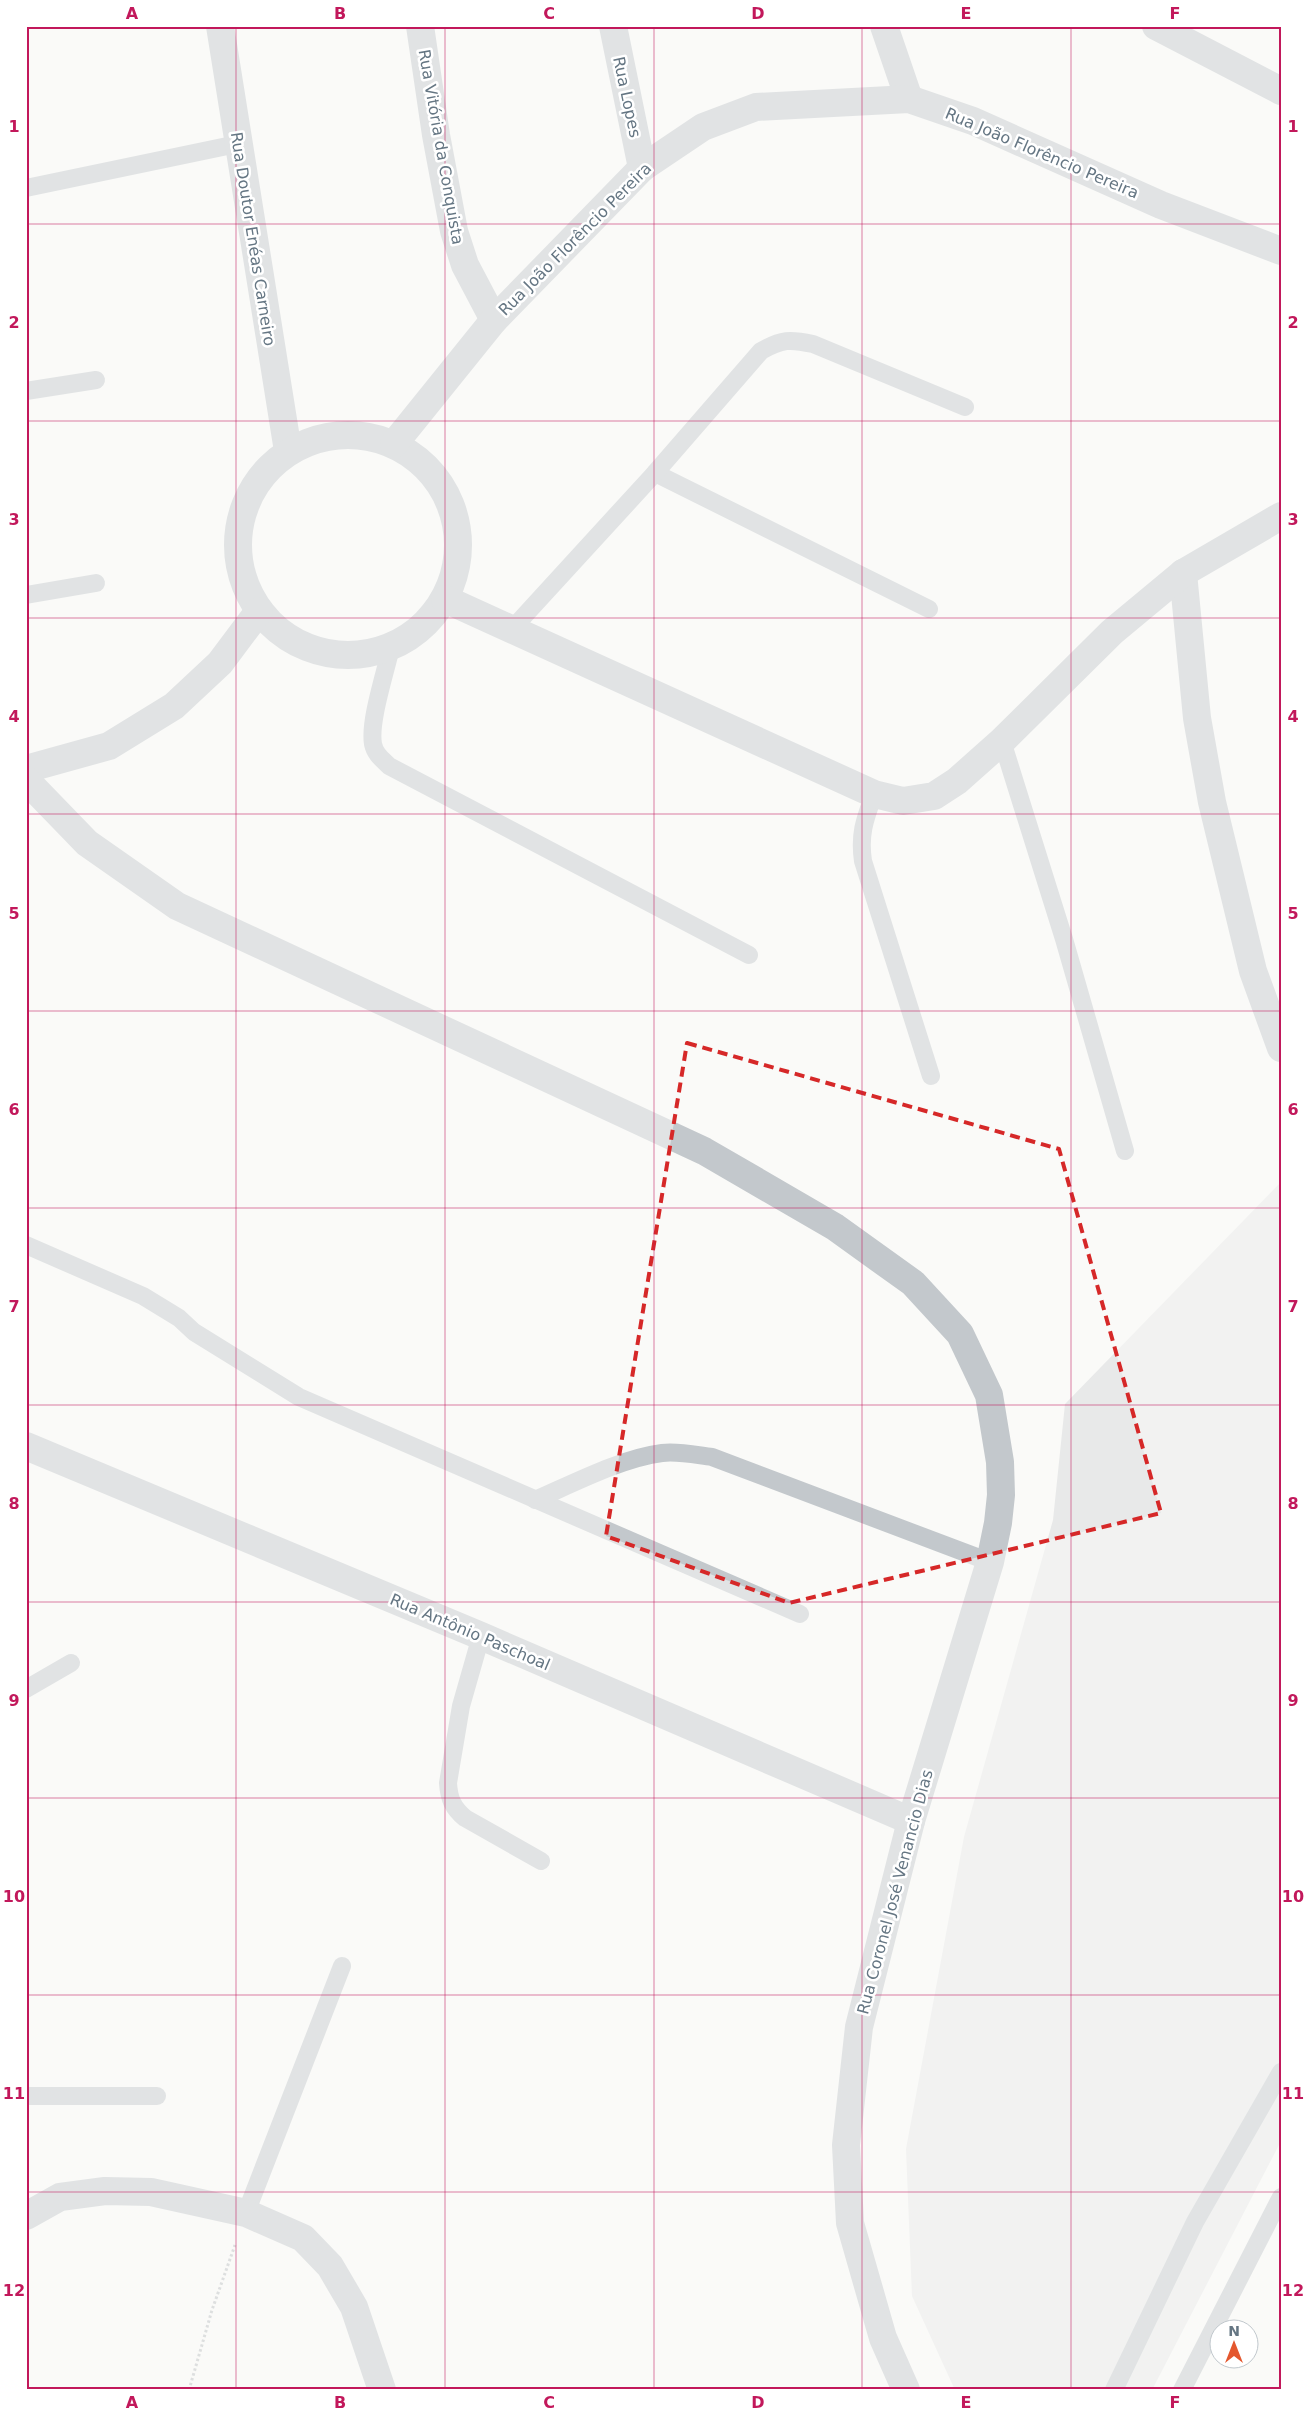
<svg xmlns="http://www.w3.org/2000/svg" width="1307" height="2416" viewBox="0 0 1307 2416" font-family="'DejaVu Sans',sans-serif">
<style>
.built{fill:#e8e9e9}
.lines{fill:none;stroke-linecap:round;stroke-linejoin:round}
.path{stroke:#bbbfc2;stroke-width:3;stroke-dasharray:2.5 2.5;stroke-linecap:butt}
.lane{stroke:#c3c8cc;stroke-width:18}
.street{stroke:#c3c8cc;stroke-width:28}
.marked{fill:none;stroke:#d62828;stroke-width:4;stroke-dasharray:10 6;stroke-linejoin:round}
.grid{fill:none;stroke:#c2185b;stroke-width:1;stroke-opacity:0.55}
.labels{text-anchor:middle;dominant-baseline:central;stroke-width:5;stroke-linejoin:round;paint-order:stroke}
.street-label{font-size:16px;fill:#657683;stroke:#fff}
.neatline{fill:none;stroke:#c2185b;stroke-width:2}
.grid-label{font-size:16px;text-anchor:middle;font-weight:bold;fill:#c2185b}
</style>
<rect width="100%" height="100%" fill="#fafaf8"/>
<path class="built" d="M1281 1182V2141L1152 2390H955L912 2296 906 2149 964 1837 1053 1520 1065 1404Z"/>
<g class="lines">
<path class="path" d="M189 2390 212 2310 235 2245"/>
<g class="lane">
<path d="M26 188 237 144"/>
<path d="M26 391 96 380"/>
<path d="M655 473 929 609"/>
<path d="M26 595 96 583"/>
<path d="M513 628 655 473 761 351C782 339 790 339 813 344L965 407"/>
<path d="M391 647C386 671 369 721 373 744 375 754 382 759 389 766L749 955"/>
<path d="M1002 741 1064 939 1125 1151"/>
<path d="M874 794C865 819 859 834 863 861L931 1076"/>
<path d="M26 1245 143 1296 179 1318 194 1332 299 1397 800 1614"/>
<path d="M535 1500C572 1484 622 1458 662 1453 678 1451 696 1455 712 1457L990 1562"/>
<path d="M481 1636 461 1706 448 1783C449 1799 453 1808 465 1818L541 1861"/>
<path d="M26 1689 71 1663"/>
<path d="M26 2096H157"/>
<path d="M246 2213 342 1966"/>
<path d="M1114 2390 1195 2222 1281 2072"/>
<path d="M1182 2390 1281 2197"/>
</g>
<g class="street">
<path d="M220 26 288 451"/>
<path d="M420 26 436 135 454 231 465 265 494 320"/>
<path d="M613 26 642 168"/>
<path d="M884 26 909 99"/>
<path d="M1156 26 1281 91"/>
<circle cx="348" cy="545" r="110"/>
<path d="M394 444 494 320 642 168 703 127 756 107 909 99 973 121 1161 205 1281 251"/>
<path d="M1183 573 1197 718 1212 802 1253 971 1281 1048"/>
<path d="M445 599 874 794 903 801 934 796 957 781 1002 741 1112 632 1183 573 1281 516"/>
<path d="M26 769 109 746 174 706 220 663 259 611"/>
<path d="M26 780 87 843 177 906 704 1151 835 1227 913 1283 960 1334 989 1395 1000 1462 1001 1495 998 1523 990 1562 911 1821 859 2027 846 2145 850 2223 883 2338 906 2390"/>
<path d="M26 1446 481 1636 911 1821"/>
<path d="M26 2216 60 2197 105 2191 151 2192 246 2213 303 2238 330 2266 354 2307 382 2390"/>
</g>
</g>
<path d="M0 0H1307V2416H0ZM687 1043 1059 1149 1161 1513 789 1603 606 1536Z" fill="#fafaf8" fill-opacity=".55" fill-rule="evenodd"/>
<path class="marked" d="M687 1043 1059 1149 1161 1513 789 1603 606 1536Z"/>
<path class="grid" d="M236 26V2390M445 26V2390M654 26V2390M862 26V2390M1071 26V2390M26 224H1281M26 421H1281M26 618H1281M26 814H1281M26 1011H1281M26 1208H1281M26 1405H1281M26 1602H1281M26 1798H1281M26 1995H1281M26 2192H1281"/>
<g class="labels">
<g class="street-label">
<text transform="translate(627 97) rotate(78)">Rua Lopes</text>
<text transform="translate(441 147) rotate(80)">Rua Vitória da Conquista</text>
<text transform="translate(1042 153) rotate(23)">Rua João Florêncio Pereira</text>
<text transform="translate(253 239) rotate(81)">Rua Doutor Enéas Carneiro</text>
<text transform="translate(575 239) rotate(-45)">Rua João Florêncio Pereira</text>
<text transform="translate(470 1632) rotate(23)">Rua Antônio Paschoal</text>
<text transform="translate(895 1892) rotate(-75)">Rua Coronel José Venancio Dias</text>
</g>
</g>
<rect width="1307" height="2416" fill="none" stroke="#ffffff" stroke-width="55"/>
<g transform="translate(1234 2344)"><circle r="24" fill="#ffffff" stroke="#c1c8cd"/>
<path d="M0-4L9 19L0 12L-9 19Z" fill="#e4572e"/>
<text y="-8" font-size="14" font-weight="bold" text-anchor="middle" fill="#657683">N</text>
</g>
<rect x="28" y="28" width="1252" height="2360" class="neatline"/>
<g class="grid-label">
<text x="132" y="19">A</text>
<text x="340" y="19">B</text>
<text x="549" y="19">C</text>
<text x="758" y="19">D</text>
<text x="966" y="19">E</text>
<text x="1175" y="19">F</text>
<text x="14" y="132">1</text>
<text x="1293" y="132">1</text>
<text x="14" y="328">2</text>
<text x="1293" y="328">2</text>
<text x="14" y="525">3</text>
<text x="1293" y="525">3</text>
<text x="14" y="722">4</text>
<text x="1293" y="722">4</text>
<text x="14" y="919">5</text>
<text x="1293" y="919">5</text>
<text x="14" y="1115">6</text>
<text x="1293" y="1115">6</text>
<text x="14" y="1312">7</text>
<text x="1293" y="1312">7</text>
<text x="14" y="1509">8</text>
<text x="1293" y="1509">8</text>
<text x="14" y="1706">9</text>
<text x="1293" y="1706">9</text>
<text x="14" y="1902">10</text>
<text x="1293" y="1902">10</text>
<text x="14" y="2099">11</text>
<text x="1293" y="2099">11</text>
<text x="14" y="2296">12</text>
<text x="1293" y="2296">12</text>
<text x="132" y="2408">A</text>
<text x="340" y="2408">B</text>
<text x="549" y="2408">C</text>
<text x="758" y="2408">D</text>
<text x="966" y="2408">E</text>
<text x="1175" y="2408">F</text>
</g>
</svg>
